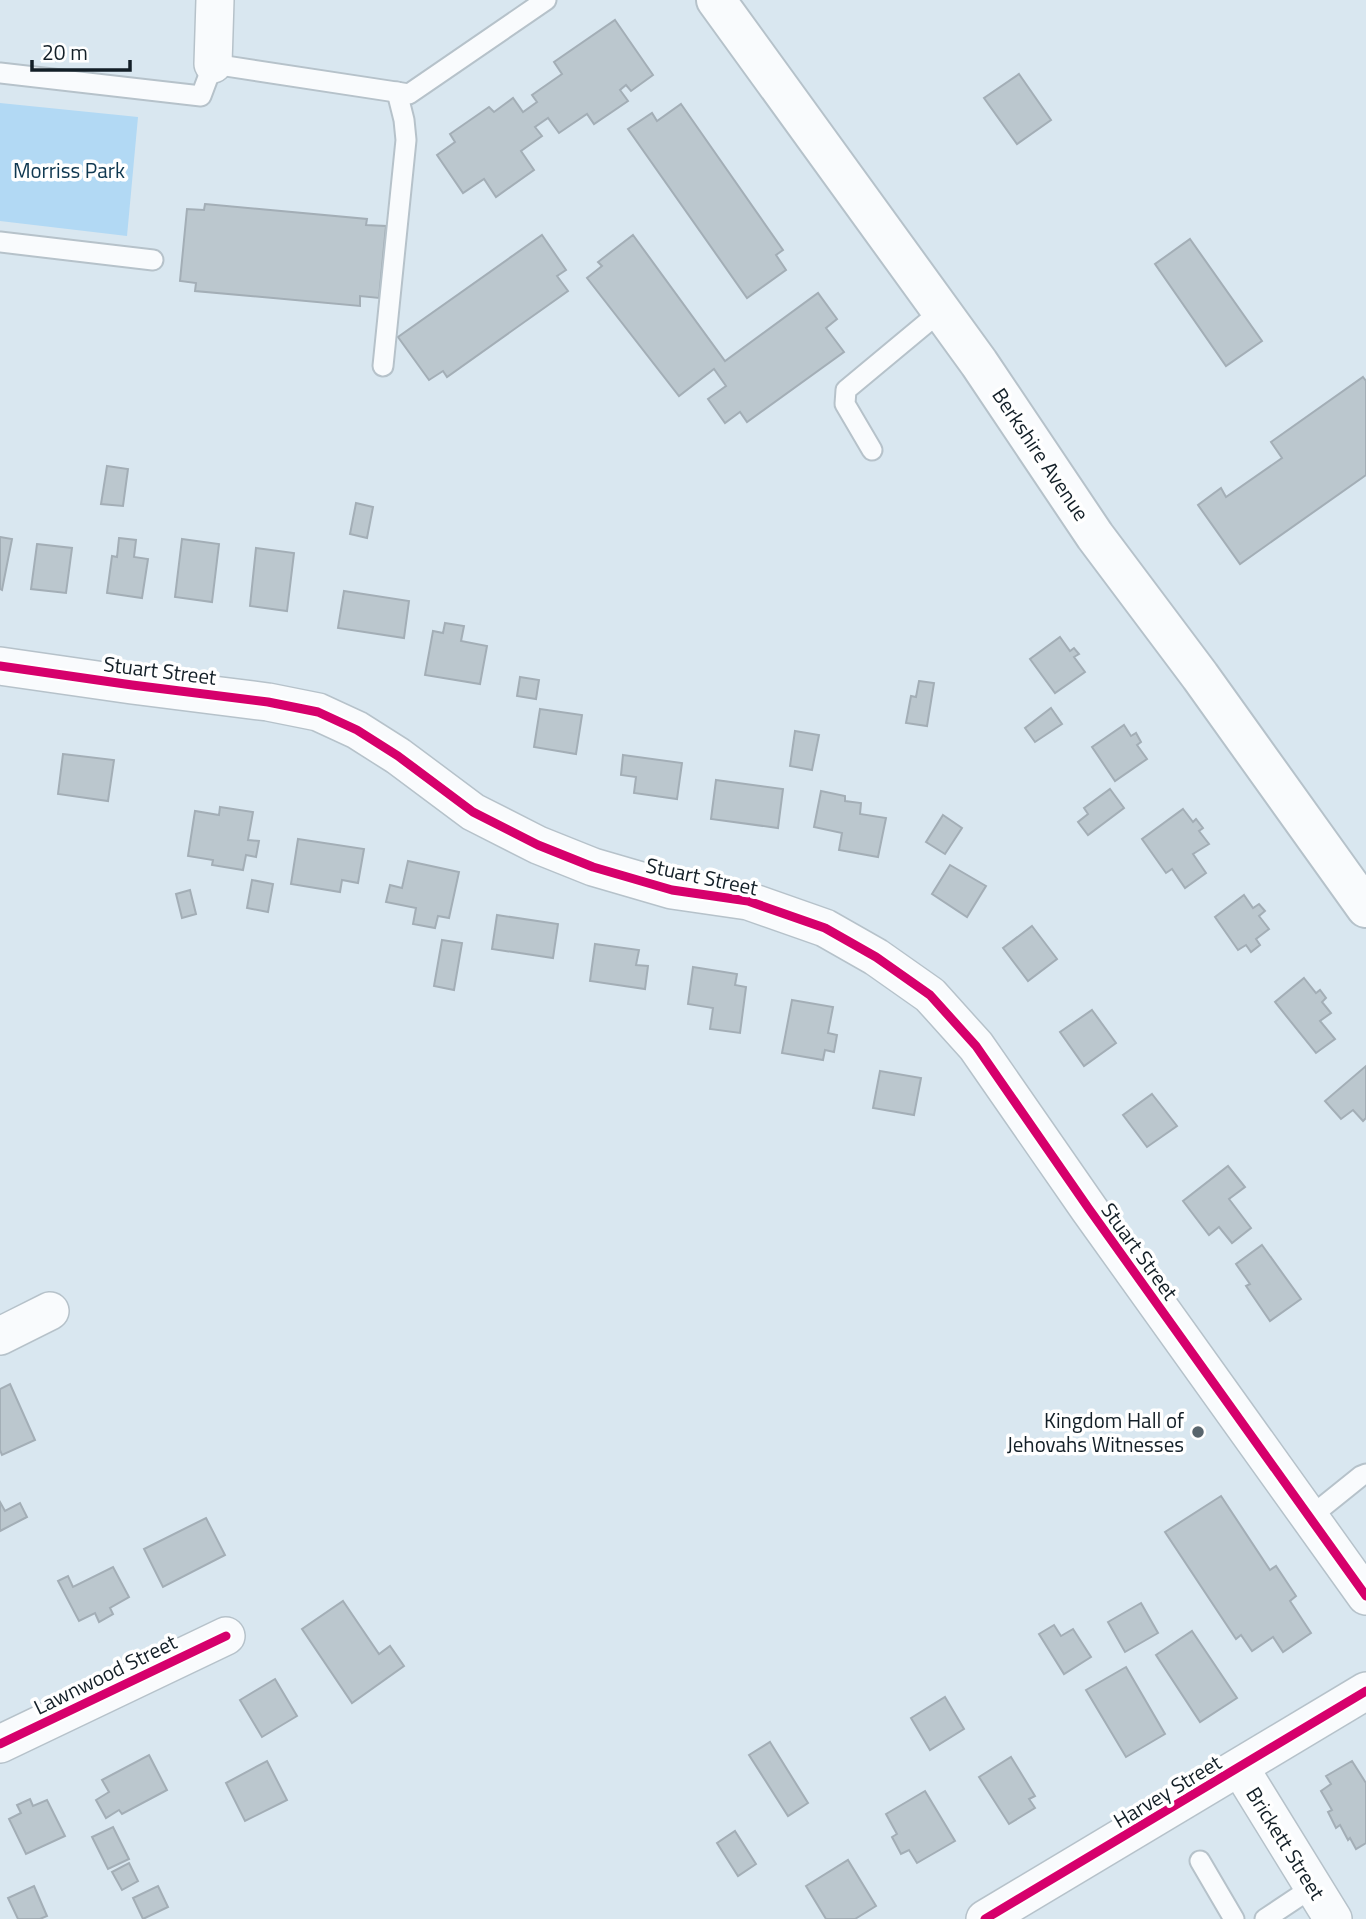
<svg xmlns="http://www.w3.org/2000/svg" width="1366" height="1919" viewBox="0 0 1366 1919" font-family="'Titillium Web',sans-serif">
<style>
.green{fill:#b2d9f4}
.building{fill:#bbc7ce;stroke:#a3aeb6;stroke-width:2}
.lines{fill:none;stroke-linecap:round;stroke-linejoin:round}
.lane-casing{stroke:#b6c2ca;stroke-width:23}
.street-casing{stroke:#b6c2ca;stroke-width:40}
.secondary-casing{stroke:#b6c2ca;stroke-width:42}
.lane{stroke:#f9fbfd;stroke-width:19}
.street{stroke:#f9fbfd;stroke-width:37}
.secondary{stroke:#f9fbfd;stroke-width:38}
.cycleway-casing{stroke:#fff;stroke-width:13}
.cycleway{stroke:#d6006c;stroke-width:9}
.poi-dot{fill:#58656d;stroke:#fff;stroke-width:2.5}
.labels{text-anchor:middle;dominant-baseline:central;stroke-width:7;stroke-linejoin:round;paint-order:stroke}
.park-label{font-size:21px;fill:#0e3750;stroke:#fff}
.street-label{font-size:21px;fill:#131f27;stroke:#fff}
.poi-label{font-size:21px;fill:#131f27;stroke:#fff;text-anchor:end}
</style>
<rect width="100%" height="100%" fill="#d9e7f0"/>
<path class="green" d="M0 103 138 117 127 236 0 221Z"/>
<g class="building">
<path d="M615 20 653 75 631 91 626 85 620 90 628 101 594 124 587 114 559 133 548 118 535 127 542 136 521 151 534 170 496 197 484 179 463 193 437 155 455 142 450 134 489 107 494 112 513 98 523 112 537 102 532 95 562 74 554 62Z"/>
<path d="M1019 74 1051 120 1017 144 984 98Z"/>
<path d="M681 104 783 250 776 255 786 270 747 298 628 129 652 113 657 121Z"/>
<path d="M205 204 367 219 366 225 386 226 379 298 360 296V306L195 291 196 283 180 281 187 209 204 210Z"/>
<path d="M542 235 566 270 557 276 568 291 447 377 443 371 429 380 398 337Z"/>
<path d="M633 235 725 361 818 293 837 319 826 328 844 352 747 422 740 412 725 423 708 399 726 386 714 369 679 396 587 278 602 266 598 262Z"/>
<path d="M1190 239 1262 341 1226 366 1155 264Z"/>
<path d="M1363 377 1366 381V475L1240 564 1198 505 1221 488 1226 497 1282 458 1271 442Z"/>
<path d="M107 466 128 469 123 506 101 504Z"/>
<path d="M356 503 373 507 367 538 350 534Z"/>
<path d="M0 537 12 539 2 590 0 589Z"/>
<path d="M119 538 136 540 134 557 148 559 142 598 107 593 112 556 117 557Z"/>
<path d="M182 539 219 544 212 602 175 597Z"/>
<path d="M37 544 72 548 66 593 31 589Z"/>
<path d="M256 548 294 553 287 611 250 606Z"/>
<path d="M344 591 409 601 404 638 338 628Z"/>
<path d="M445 623 464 626 461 641 487 646 480 684 425 675 433 631 443 633Z"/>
<path d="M1060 637 1070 651 1074 648 1079 654 1074 657 1085 672 1055 693 1030 659Z"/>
<path d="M520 677 539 680 536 699 517 696Z"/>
<path d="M919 681 934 683 927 726 906 723 911 696 916 697Z"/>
<path d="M1051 708 1062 724 1035 742 1025 728Z"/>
<path d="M540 709 582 715 576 754 534 747Z"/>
<path d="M1124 725 1131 736 1136 733 1141 742 1137 745 1147 759 1115 781 1092 747Z"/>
<path d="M795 731 819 735 812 770 790 766Z"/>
<path d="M63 754 114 760 108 801 58 794Z"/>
<path d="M623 755 682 763 677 799 634 793 636 777 621 775Z"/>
<path d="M716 780 783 789 778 828 711 819Z"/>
<path d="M1110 789 1124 808 1088 835 1078 822 1088 814 1084 808Z"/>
<path d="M821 791 845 796V801L861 803 860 814 886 818 878 857 839 850 842 833 814 827Z"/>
<path d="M220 807 253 812 248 840 259 841 256 857 246 855 243 870 212 865 213 860 188 856 195 811 219 815Z"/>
<path d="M1183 809 1193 822 1196 819 1203 828 1199 831 1209 844 1193 854 1206 873 1185 888 1172 869 1166 873 1142 839Z"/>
<path d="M943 815 962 828 945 854 926 842Z"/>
<path d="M298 839 364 849 358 883 342 880 340 892 291 884Z"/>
<path d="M408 861 459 872 449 918 438 916 435 928 413 924 416 908 386 902 390 885 402 888Z"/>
<path d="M950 865 986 886 967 917 932 894Z"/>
<path d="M252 880 273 884 268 912 247 908Z"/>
<path d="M190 890 196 914 182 918 176 894Z"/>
<path d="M1244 895 1253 908 1259 904 1265 911 1259 916 1269 929 1256 939 1260 945 1251 952 1246 945 1238 950 1215 917Z"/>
<path d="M497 915 558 924 553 958 492 949Z"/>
<path d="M1032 926 1057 959 1028 981 1003 948Z"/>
<path d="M442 940 462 943 454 990 434 986Z"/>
<path d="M595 944 639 950 636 965 648 966 645 989 590 981Z"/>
<path d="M693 967 737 974 735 985 746 987 740 1033 710 1029 713 1008 688 1004Z"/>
<path d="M1304 978 1316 993 1320 990 1326 998 1322 1002 1331 1013 1320 1021 1335 1039 1316 1053 1275 1002Z"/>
<path d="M792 1000 833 1007 828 1033 837 1035 834 1052 825 1050 823 1060 782 1053Z"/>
<path d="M1092 1010 1116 1043 1084 1066 1060 1032Z"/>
<path d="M1366 1066V1118L1363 1121 1353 1110 1341 1119 1325 1101Z"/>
<path d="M880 1071 921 1078 914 1115 873 1108Z"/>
<path d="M1152 1094 1177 1126 1147 1147 1123 1115Z"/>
<path d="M1228 1166 1245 1187 1229 1199 1251 1228 1232 1243 1219 1227 1209 1235 1183 1201Z"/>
<path d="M1262 1245 1301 1299 1270 1321 1246 1286 1250 1284 1236 1264Z"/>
<path d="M10 1384 35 1440 2 1455 0 1450V1389Z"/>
<path d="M1221 1496 1270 1570 1276 1566 1296 1596 1290 1601 1311 1633 1283 1652 1273 1637 1252 1651 1241 1635 1236 1639 1165 1532Z"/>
<path d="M0 1502 5 1511 20 1503 27 1517 0 1531Z"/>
<path d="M206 1518 225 1555 163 1587 144 1549Z"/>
<path d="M113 1567 129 1597 110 1608 113 1614 99 1622 95 1613 79 1621 58 1581 68 1576 73 1587Z"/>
<path d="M343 1601 379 1654 390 1646 404 1666 352 1703 302 1629Z"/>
<path d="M1141 1603 1158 1633 1125 1652 1108 1622Z"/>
<path d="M1054 1625 1061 1636 1073 1629 1091 1657 1064 1674 1039 1634Z"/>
<path d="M1192 1631 1237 1698 1200 1722 1156 1655Z"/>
<path d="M1126 1667 1165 1734 1126 1757 1086 1690Z"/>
<path d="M275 1679 297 1716 262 1737 240 1700Z"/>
<path d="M945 1697 964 1729 930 1750 911 1718Z"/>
<path d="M770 1742 808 1803 788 1816 749 1755Z"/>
<path d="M149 1755 167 1790 122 1814 119 1810 106 1818 96 1800 109 1792 102 1780Z"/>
<path d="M1011 1757 1035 1796 1029 1799 1035 1808 1009 1824 979 1777Z"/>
<path d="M267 1761 287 1800 245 1821 226 1783Z"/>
<path d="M1352 1761 1366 1783V1843L1356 1849 1350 1838 1348 1840 1340 1825 1336 1828 1328 1812 1332 1810 1321 1791 1331 1784 1326 1776Z"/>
<path d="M925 1791 955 1841 917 1863 909 1850 901 1854 892 1837 897 1834 886 1814Z"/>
<path d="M30 1799 33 1806 47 1800 65 1836 26 1854 9 1819 21 1813 17 1805Z"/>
<path d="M113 1827 129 1859 108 1869 92 1837Z"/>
<path d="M735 1831 756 1864 738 1876 717 1843Z"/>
<path d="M848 1860 876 1906 855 1919H826L806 1886Z"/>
<path d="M129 1863 138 1881 122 1890 112 1872Z"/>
<path d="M34 1886 47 1916 40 1919H18L8 1898Z"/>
<path d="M158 1886 168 1907 143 1919 133 1898Z"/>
</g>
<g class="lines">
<defs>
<g id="lane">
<path d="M0 73 201 96 213 64 409 94 546 0"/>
<path d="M0 242 153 260"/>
<path d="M383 366 406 140 404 120 397 92"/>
<path d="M872 450 845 404 846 390 941 311"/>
<path d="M1310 1517 1361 1476 1366 1474"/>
<path d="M1200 1861 1234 1919"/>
<path d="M1265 1919 1313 1887"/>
</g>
<g id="street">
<path d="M213 64 215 0"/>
<path d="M0 666 132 685 268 702 318 712 357 730 398 756 473 812 538 845 593 867 672 890 748 901 825 928 876 957 930 995 976 1046 1089 1209 1366 1596"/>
<path d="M0 1336 50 1311"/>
<path d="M0 1744 226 1636"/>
<path d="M1240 1768 1333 1919"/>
<path d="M985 1919 1366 1691"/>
</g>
<path id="secondary" d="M716 0 979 363 1095 536 1200 676 1366 908"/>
</defs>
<use href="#lane" class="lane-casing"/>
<use href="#street" class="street-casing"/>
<use href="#secondary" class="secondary-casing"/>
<use href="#lane" class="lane"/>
<use href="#street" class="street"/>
<use href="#secondary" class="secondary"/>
<defs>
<g id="cycleway">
<path d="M0 666 132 685 268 702 318 712 357 730 398 756 473 812 538 845 593 867 672 890 748 901 825 928 876 957 930 995 976 1046 1089 1209 1366 1596"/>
<path d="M0 1744 226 1636"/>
<path d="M985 1919 1366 1691"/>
</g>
</defs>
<use href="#cycleway" class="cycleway-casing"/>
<use href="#cycleway" class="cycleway"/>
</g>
<circle class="poi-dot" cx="1198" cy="1432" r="7"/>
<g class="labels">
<g class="park-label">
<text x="69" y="170">Morriss Park</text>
</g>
<g class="street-label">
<text transform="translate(1041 454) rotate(56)">Berkshire Avenue</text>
<text transform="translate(160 670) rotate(7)">Stuart Street</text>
<text transform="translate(702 876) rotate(12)">Stuart Street</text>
<text transform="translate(1140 1251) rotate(54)">Stuart Street</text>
<text transform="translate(105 1674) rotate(-26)">Lawnwood Street</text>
<text transform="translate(1167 1791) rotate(-31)">Harvey Street</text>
<text transform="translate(1286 1843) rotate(58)">Brickett Street</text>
</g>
<g class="poi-label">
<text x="1184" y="1420">Kingdom Hall of<tspan x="1184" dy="24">Jehovahs Witnesses</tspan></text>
</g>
</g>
<path d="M32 60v10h98v-10" fill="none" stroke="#131f27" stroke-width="3.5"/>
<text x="42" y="60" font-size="21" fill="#131f27" stroke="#ffffff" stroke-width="5" paint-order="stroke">20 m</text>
</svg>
